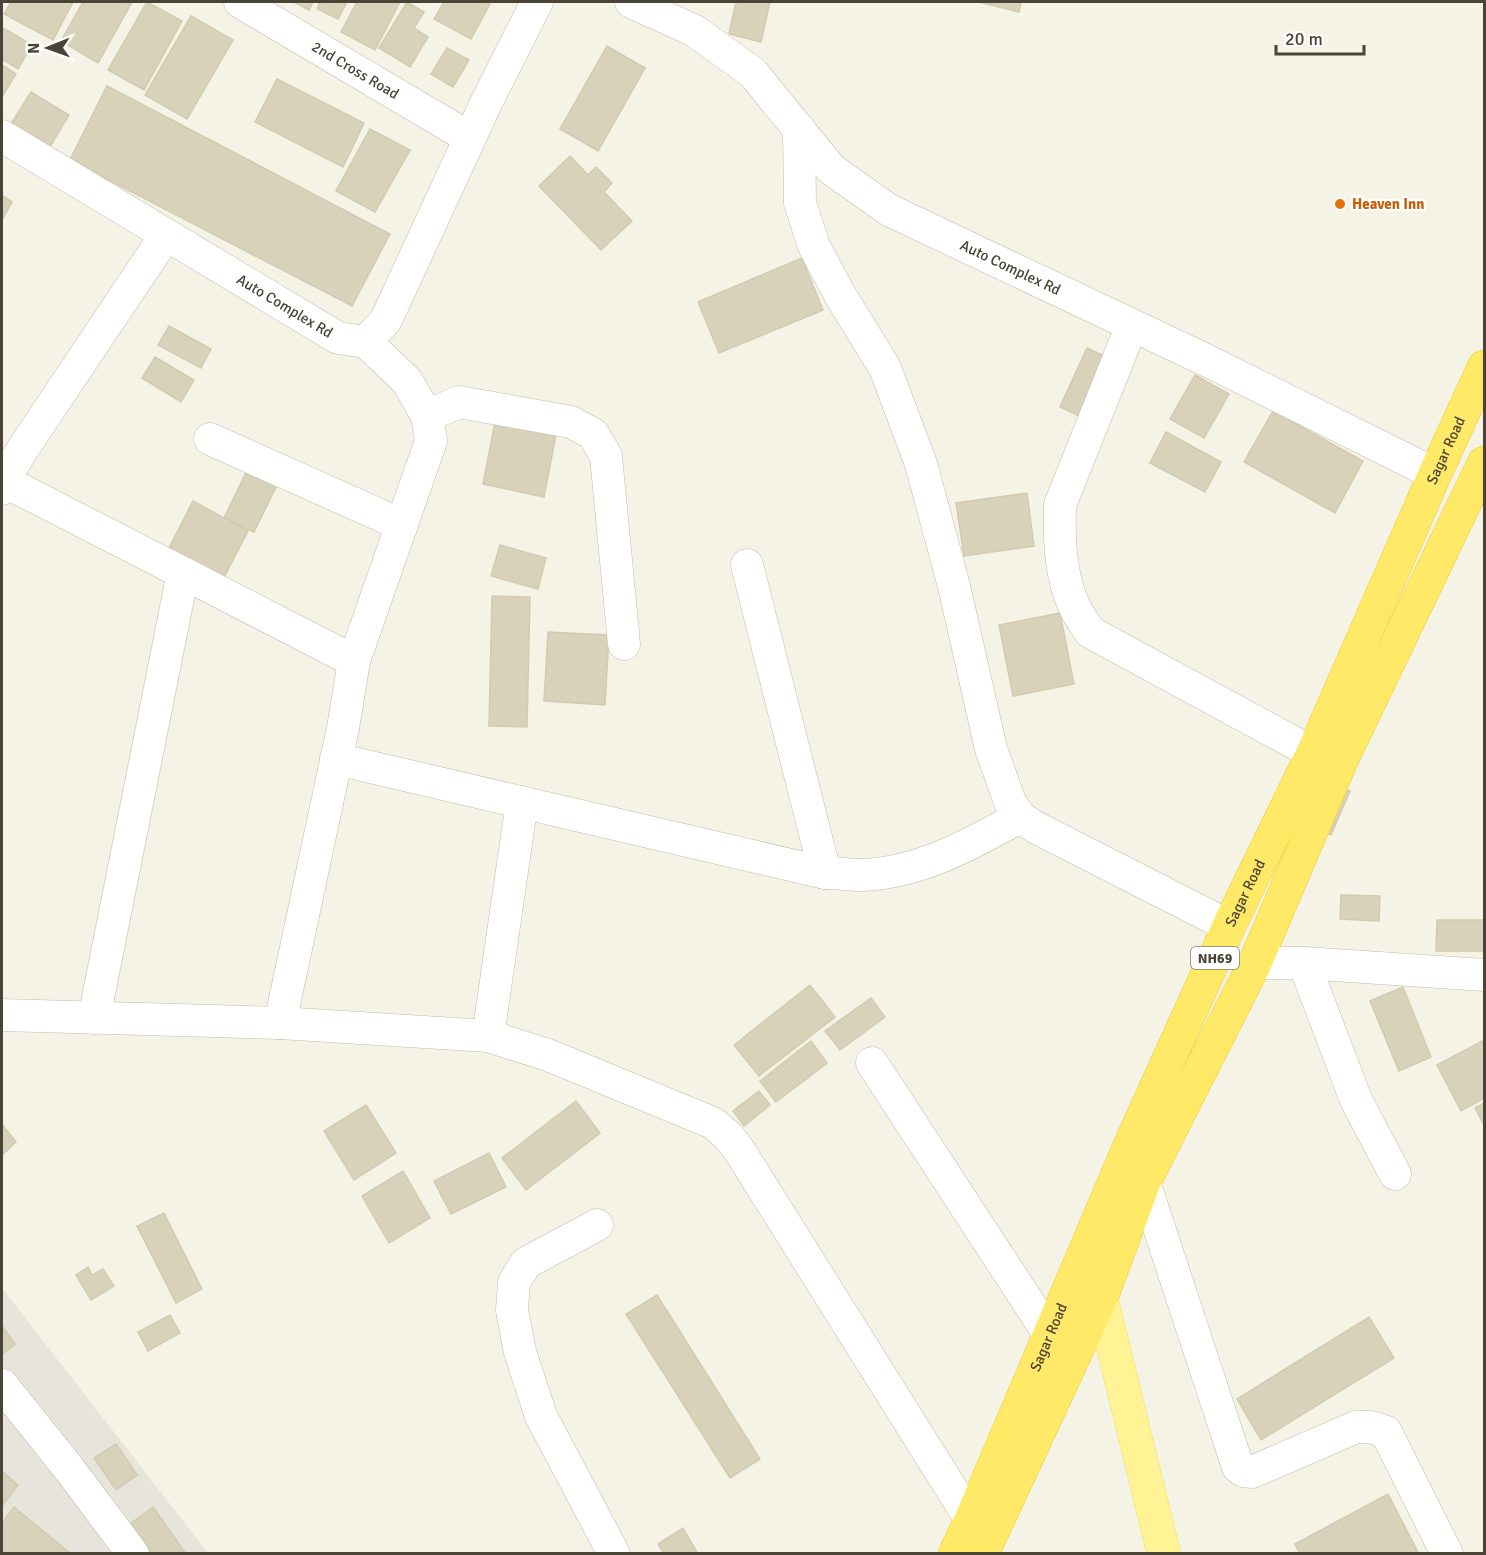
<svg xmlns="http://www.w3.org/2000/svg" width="1486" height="1555" viewBox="0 0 1486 1555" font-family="Signika,sans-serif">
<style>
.industrial{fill:#e7e4db}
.building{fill:#d8d2ba;stroke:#d3cbad;stroke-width:1.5}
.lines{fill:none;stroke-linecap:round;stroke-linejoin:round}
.minor-casing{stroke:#c1bda8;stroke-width:33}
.major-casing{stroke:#f0df59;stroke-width:34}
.highway-casing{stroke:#eeca27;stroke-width:34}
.minor{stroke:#fff;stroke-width:32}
.major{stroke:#fff495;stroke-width:33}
.highway{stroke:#ffe967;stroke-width:33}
.food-dot{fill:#e8710a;stroke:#fff;stroke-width:2}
.labels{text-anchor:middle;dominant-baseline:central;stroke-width:4.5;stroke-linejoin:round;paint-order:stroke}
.shield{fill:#fff;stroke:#807c72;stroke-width:1.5}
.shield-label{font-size:14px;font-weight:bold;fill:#494435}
.street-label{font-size:15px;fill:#494435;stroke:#fff}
.food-label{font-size:15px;font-weight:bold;fill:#c56008;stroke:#fff;text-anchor:start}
</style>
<rect width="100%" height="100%" fill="#f5f3e6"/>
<path class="industrial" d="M2 1288 208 1553H2Z"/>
<g class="building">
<path d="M11 2H73L53 40 4 14Z"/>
<path d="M83 2H132L98 63 61 41Z"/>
<path d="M147 2 182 21 144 90 108 70Z"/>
<path d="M294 2H313L309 10Z"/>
<path d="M320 2H347L338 19 317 9Z"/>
<path d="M357 2H400L375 50 341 32Z"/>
<path d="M407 2 424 12 414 28 428 37 410 67 379 48Z"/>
<path d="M444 2H491L471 39 434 19Z"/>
<path d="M736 2H770L761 42 729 34Z"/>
<path d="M979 2H1021L1019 12Z"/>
<path d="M191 16 233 40 187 119 145 95Z"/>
<path d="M3 28 32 45 18 69 2 59Z"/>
<path d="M607 46 645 68 598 151 560 129Z"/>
<path d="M447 48 469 60 453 87 431 74Z"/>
<path d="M2 65 16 74 2 97Z"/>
<path d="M277 79 364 123 343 167 255 122Z"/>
<path d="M107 86 390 234 352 306 70 160Z"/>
<path d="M31 92 69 115 48 150 9 127Z"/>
<path d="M370 129 410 150 375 212 336 191Z"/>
<path d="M570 156 588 175 596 167 612 183 604 192 632 221 601 250 539 186Z"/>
<path d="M2 195 12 202 2 220Z"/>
<path d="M802 258 823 310 719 353 698 302Z"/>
<path d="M169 326 211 349 201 368 158 345Z"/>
<path d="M1087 348 1115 361 1088 420 1060 407Z"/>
<path d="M155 357 194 380 181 402 142 378Z"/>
<path d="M1195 375 1229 394 1204 438 1170 419Z"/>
<path d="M1273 411 1363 461 1335 513 1244 462Z"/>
<path d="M496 417 557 429 544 497 483 484Z"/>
<path d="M1166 432 1221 462 1205 492 1150 463Z"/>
<path d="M252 460 282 475 254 532 224 518Z"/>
<path d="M1027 493 1034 546 964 556 956 503Z"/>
<path d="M193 501 248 531 220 585 165 556Z"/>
<path d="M500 545 546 558 538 589 491 576Z"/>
<path d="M492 596 530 597 527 727 489 726Z"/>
<path d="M1060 613 1074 684 1013 696 999 625Z"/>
<path d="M548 632 609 635 605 705 544 701Z"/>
<path d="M1337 786 1350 791 1331 835 1319 829Z"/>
<path d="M1341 895 1380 896 1379 921 1340 919Z"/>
<path d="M1437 920H1484V951H1436Z"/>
<path d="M810 985 835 1017 759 1076 734 1045Z"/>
<path d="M1403 987 1431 1057 1399 1071 1370 1001Z"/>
<path d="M871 998 885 1017 840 1050 825 1031Z"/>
<path d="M811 1041 827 1063 776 1102 760 1081Z"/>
<path d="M1482 1041 1484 1046V1098L1461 1111 1437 1065Z"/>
<path d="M759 1091 770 1105 744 1126 733 1111Z"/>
<path d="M576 1101 600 1133 526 1190 502 1158Z"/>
<path d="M1484 1103V1125L1475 1108Z"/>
<path d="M366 1105 396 1153 354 1180 324 1131Z"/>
<path d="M2 1124 16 1142 2 1155Z"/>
<path d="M489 1153 506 1187 451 1214 434 1181Z"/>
<path d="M403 1171 430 1218 389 1243 362 1196Z"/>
<path d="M164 1213 202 1289 176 1303 137 1226Z"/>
<path d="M88 1267 92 1275 103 1269 114 1286 91 1300 76 1275Z"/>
<path d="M657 1295 760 1459 730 1478 626 1314Z"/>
<path d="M170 1315 180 1333 148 1351 138 1332Z"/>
<path d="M1369 1317 1394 1358 1261 1440 1237 1399Z"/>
<path d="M2 1326 15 1344 2 1354Z"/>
<path d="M116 1444 137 1475 116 1490 94 1458Z"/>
<path d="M2 1471 18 1485 2 1506Z"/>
<path d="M1388 1494 1419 1554H1300L1295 1544Z"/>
<path d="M14 1507 71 1554H2V1523Z"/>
<path d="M153 1507 186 1554H150L129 1525Z"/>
<path d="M683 1528 698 1554H664L658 1544Z"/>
</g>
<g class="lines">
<defs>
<g id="minor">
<path id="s1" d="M240 2 470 138"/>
<path id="s2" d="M631 2 695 31 753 73 831 169 889 210 1210 362 1435 474"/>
<path d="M799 129 800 203 814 246 840 295 885 368 921 464 954 586 991 749 1010 802 1020 817 1035 827 1229 926"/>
<path id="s3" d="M2 136 338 338 366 342 386 320 487 101 537 2"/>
<path d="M1132 325 1060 505C1059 539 1060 577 1075 608 1079 616 1085 624 1090 632L1313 753"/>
<path d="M427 416 459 402 571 422 593 434 606 456 624 644"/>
<path d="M210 439 402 525"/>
<path d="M2 480 354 661"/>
<path d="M2 489 4 480 24 447 166 235"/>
<path d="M747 565 825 873"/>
<path d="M336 759 825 873C837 873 850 875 862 875 920 873 971 844 1020 817"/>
<path d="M1255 963H1304L1484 975"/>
<path d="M1304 963 1356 1100 1395 1174"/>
<path d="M2 1015 280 1023 488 1036 548 1055 713 1123 728 1136 739 1150 971 1520"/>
<path d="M94 1018 183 573"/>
<path d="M280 1023 343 728 354 661 431 441 427 416 407 381 366 342"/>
<path d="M488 1036 522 802"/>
<path d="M872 1063 1049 1334"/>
<path d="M1144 1182 1238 1467 1243 1471 1252 1472 1356 1427H1371L1386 1432 1447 1554"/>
<path d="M597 1225 526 1263 514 1282 512 1310 520 1352 541 1416 614 1554"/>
<path d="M2 1385 70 1470 133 1554"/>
</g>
<path id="major" d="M1101 1298 1164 1554"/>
<g id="highway">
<path id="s4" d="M955 1554 971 1520 1131 1143 1229 926 1313 753 1435 474 1484 367"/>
<path d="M982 1554 1101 1298 1144 1182 1255 963 1341 761 1484 463"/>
</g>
</defs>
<use href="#minor" class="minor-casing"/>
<use href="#major" class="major-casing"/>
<use href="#highway" class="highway-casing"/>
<use href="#minor" class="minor"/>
<use href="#major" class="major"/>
<use href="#highway" class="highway"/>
</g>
<circle class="food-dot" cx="1340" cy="204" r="6"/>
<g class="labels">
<rect class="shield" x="1191" y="947" width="48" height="22" rx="4.5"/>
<g class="shield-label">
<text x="1215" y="958">NH69</text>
</g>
<g class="street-label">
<text stroke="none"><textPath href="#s1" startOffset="134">2nd Cross Road</textPath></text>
<text stroke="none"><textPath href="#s2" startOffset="471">Auto Complex Rd</textPath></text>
<text stroke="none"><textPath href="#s3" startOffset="330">Auto Complex Rd</textPath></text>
<text stroke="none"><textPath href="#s4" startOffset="1208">Sagar Road</textPath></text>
<text stroke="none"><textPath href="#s4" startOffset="722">Sagar Road</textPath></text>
<text stroke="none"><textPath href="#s4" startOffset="236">Sagar Road</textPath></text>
</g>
<g class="food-label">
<text x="1352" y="204">Heaven Inn</text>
</g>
</g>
<rect width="1486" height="1555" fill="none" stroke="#494435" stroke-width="6"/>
<g transform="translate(48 48) rotate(269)" stroke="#ffffff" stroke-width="4.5" paint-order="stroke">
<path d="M0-4.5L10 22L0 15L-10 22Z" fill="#494435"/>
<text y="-9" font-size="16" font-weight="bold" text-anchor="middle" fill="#494435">N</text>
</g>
<path d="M1276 45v9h88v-9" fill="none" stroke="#494435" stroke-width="3"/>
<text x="1285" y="45" font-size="18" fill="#494435" stroke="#ffffff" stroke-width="4.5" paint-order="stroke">20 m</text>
</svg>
